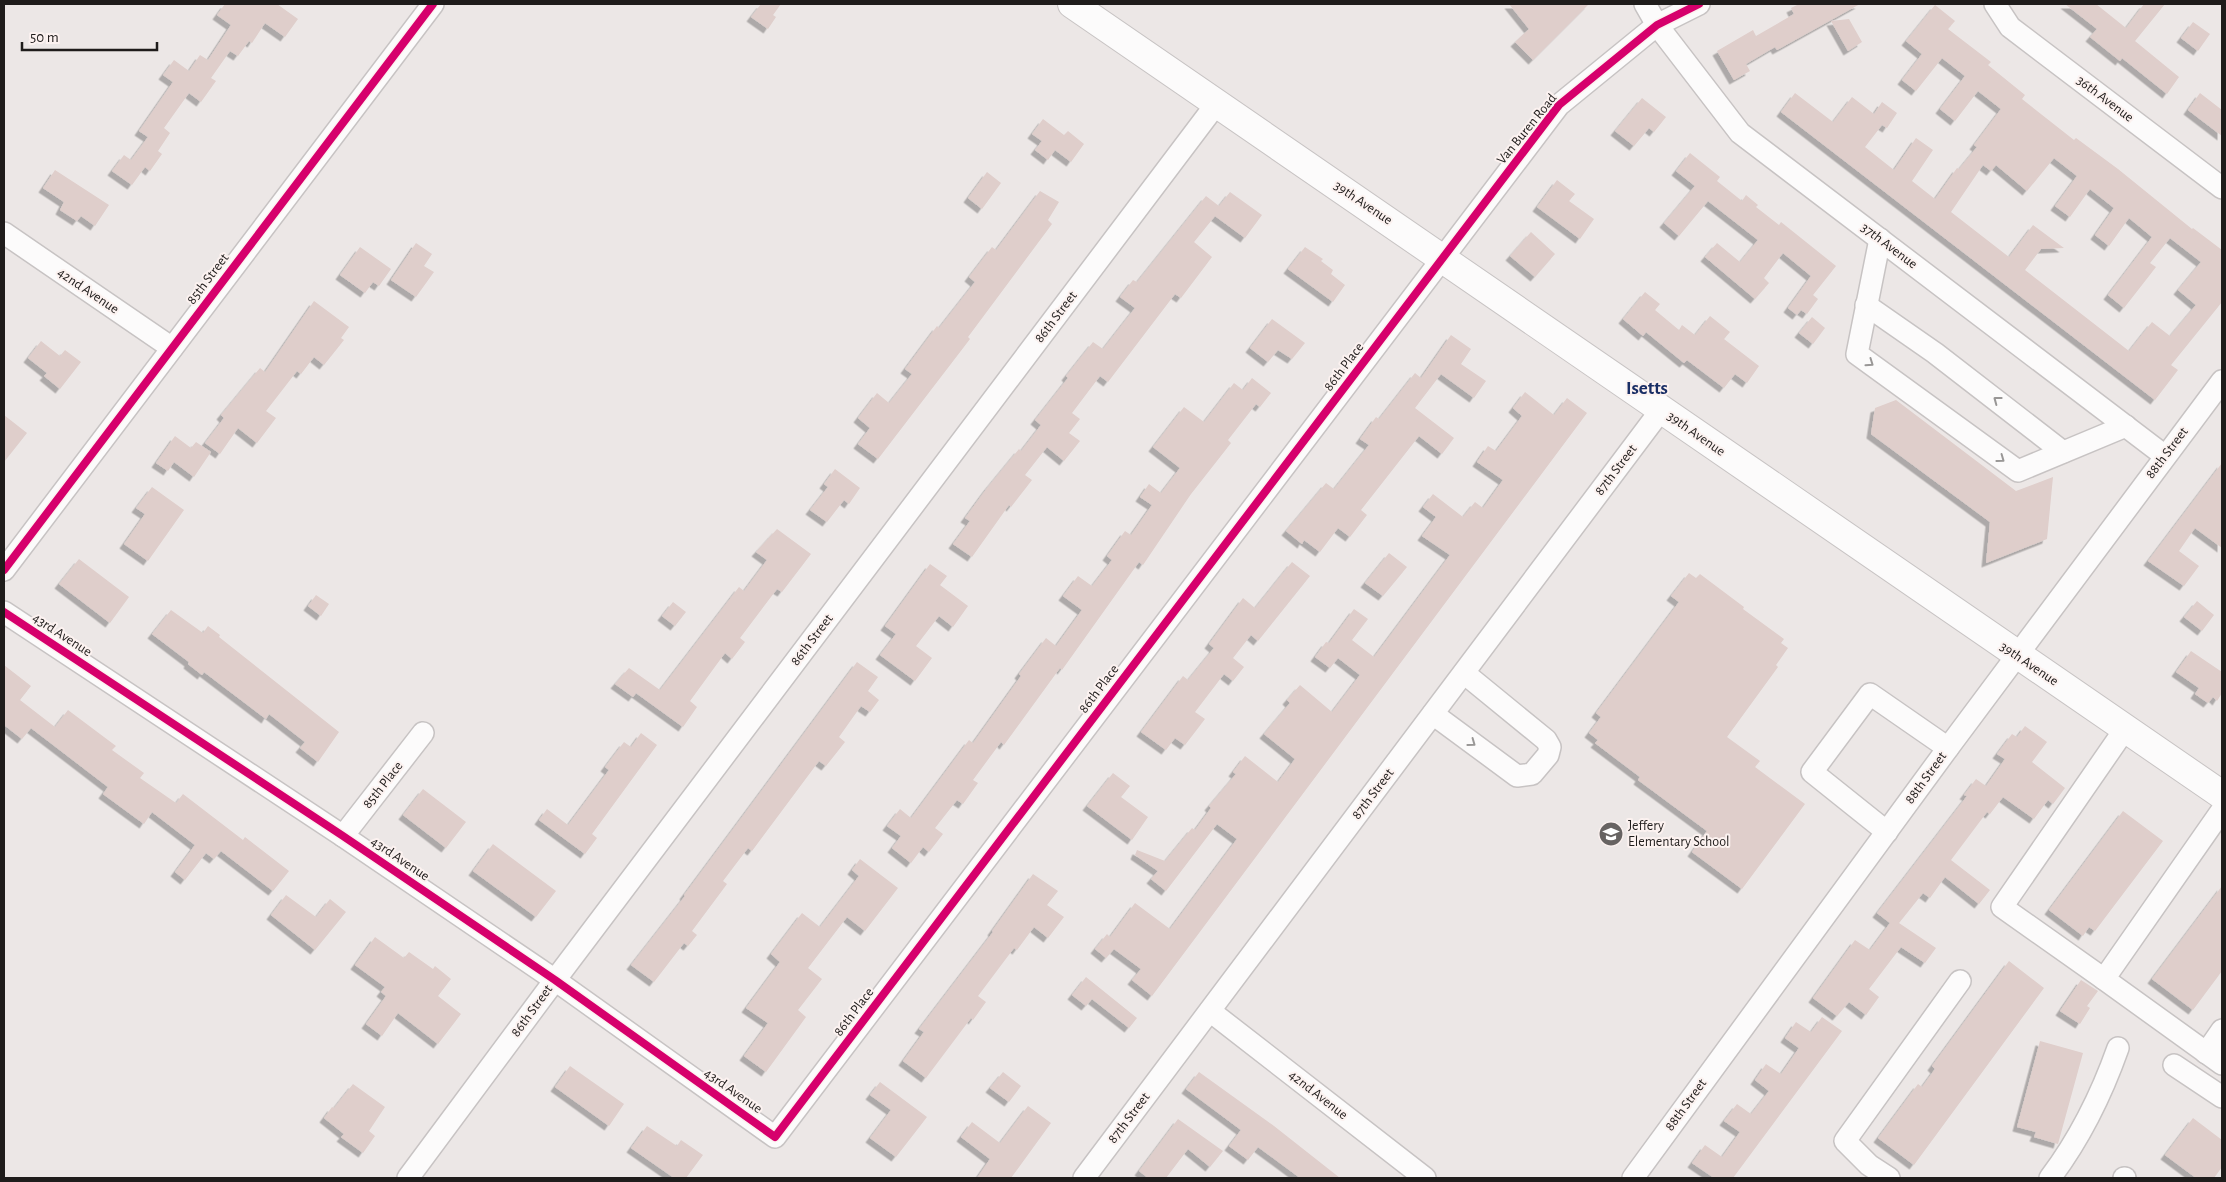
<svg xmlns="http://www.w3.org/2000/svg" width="2226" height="1182" viewBox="0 0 2226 1182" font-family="'Alegreya Sans',sans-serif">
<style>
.building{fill:#dfcecb;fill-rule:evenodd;filter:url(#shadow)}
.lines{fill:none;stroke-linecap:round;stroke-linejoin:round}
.minor-casing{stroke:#c7c3c3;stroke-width:24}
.major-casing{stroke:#c7c3c3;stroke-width:30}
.minor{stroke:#fcfbfb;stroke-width:21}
.major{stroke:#fcfbfb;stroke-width:28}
.cycleway-casing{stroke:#fcf2f0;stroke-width:11}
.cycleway{stroke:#d6006c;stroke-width:8}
.oneway{stroke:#999796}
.labels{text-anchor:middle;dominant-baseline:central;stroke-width:4;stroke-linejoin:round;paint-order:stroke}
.street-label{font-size:14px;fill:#1f1c1b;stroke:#fcf2f0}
.poi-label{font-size:14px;fill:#1f1c1b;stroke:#fcf2f0;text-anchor:start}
.district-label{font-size:19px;font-weight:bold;fill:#192e65;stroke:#fcf2f0}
</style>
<defs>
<filter id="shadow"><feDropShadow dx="-4.5" dy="4.5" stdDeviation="0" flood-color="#0004"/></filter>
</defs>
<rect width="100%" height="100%" fill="#ece7e6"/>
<g class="building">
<path d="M225 4H277L298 19 285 37 265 23 252 43 249 41 238 56 230 51 211 78 216 81 201 102 189 93 164 128 170 133 158 151 162 154 150 171 145 167 132 185 112 171 124 155 131 160 148 137 139 131 173 82 163 75 174 60 189 71 200 55 208 60 231 25 217 15Z"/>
<path d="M761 4H781L773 15 776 17 768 29 751 17Z"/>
<path d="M1509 4H1589L1533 60 1515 42 1529 29Z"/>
<path d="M1799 4H1860L1777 50 1775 47 1746 64 1750 71 1734 80 1717 51 1753 30 1756 36 1794 14 1791 8Z"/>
<path d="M2065 4H2096L2126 28 2144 4H2165L2135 41 2179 77 2167 94 2122 58 2120 61 2090 37 2097 29Z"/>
<path d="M1935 5 1955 21 1948 29 1991 62 1988 65 2025 95 2022 99 2074 140 2076 138 2118 169 2192 229 2193 228 2222 250V302L2171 365 2178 370 2155 400 1781 112 1795 93 1833 122 1852 97 1874 114 1882 102 1897 113 1887 128 1882 125 1865 147 1894 170 1916 138 1933 150 1912 181 1935 199 1957 168 1959 169 1977 147 1974 145 2001 109 1978 91 1955 121 1940 109 1965 76 1942 58 1916 91 1902 80 1922 54 1906 41ZM2054 158 2077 176 2055 206 2070 217 2090 189 2114 208 2095 235 2109 246 2129 218 2152 237 2108 295 2124 308 2156 267 2150 263 2170 238 2201 262 2178 290 2196 305 2170 336 2152 322 2129 351 2025 270 2041 249 2064 248 2033 225 2009 257 1951 212 1983 165 1991 171 1996 165 2027 191Z"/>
<path d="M1849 19 1862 42 1848 51 1831 21Z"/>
<path d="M2193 22 2210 34 2198 51 2181 38Z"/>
<path d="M2200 93 2222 110V136L2188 110Z"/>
<path d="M1642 98 1666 117 1654 132 1649 128 1634 146 1615 131Z"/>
<path d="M1043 119 1064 135 1068 131 1084 144 1071 162 1055 150 1048 160 1035 150 1042 141 1032 134Z"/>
<path d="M1690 153 1720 177 1717 181 1742 201 1746 195 1758 205 1756 207 1779 225 1781 222 1836 266 1813 295 1818 299 1807 314 1801 310 1797 315 1788 308 1811 276 1783 253 1764 278 1769 283 1755 299 1705 257 1717 243 1740 262 1758 240 1708 201 1679 236 1664 223 1695 186 1676 171Z"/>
<path d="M55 170 109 205 95 226 81 216 77 221 60 210 64 202 43 188Z"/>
<path d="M987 172 1001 183 982 209 968 198Z"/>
<path d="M1557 180 1575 194 1569 201 1594 219 1580 239 1537 207Z"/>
<path d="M1040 191 1059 202 1048 220 1052 224 968 337 970 339 878 459 858 444 870 428 858 418 877 393 889 403 912 374 905 369 937 326 939 328 975 282 969 277 992 247 996 250Z"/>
<path d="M1230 192 1262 215 1245 238 1215 216 1194 242 1212 257 1181 298 1175 294 1108 382 1100 376 1072 413 1080 419 1069 433 1080 441 1064 461 1047 447 1025 475 1032 480 1011 507 1009 505 972 557 953 544 970 521 965 518 987 488 1019 449 1021 451 1041 425 1035 420 1068 378 1066 376 1093 342 1103 349 1135 308 1120 297 1133 280 1137 282 1206 196 1219 206Z"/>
<path d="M1531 232 1555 254 1535 277 1510 256Z"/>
<path d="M416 243 432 254 424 266 434 272 416 297 391 280Z"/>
<path d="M360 247 391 269 379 286 373 282 365 293 340 275Z"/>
<path d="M1305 247 1323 259 1321 261 1333 270 1331 274 1345 285 1333 302 1288 269Z"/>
<path d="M1645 292 1660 304 1655 310 1679 330 1682 325 1695 335 1710 316 1730 332 1724 339 1759 366 1747 383 1735 374 1724 388 1687 360 1684 363 1646 332 1643 336 1623 319Z"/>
<path d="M314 301 349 327 341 338 344 340 324 365 314 357 301 374 297 371 266 411 276 418 257 443 238 428 220 454 205 443 224 418 221 415 260 368 265 372Z"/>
<path d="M1812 317 1825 328 1813 344 1799 333Z"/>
<path d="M1272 319 1305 343 1292 359 1278 350 1268 362 1250 348Z"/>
<path d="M1451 335 1471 349 1461 364 1486 381 1474 398 1441 374 1415 408 1454 438 1442 454 1419 436 1361 510 1367 515 1350 537 1338 528 1320 552 1304 540 1302 544 1286 531 1326 483 1334 489 1369 445 1360 439 1376 417 1379 419 1415 373 1421 378Z"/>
<path d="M41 341 60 356 65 350 81 362 60 389 44 376 47 373 28 358Z"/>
<path d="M1252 378 1271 393 1260 407 1256 404 1228 440 1231 443 1191 494 1143 565 1139 562 1062 670 1060 668 1004 745 1001 742 973 780 978 783 963 804 957 800 935 828 943 834 929 852 923 847 911 863 892 848 901 836 887 826 900 809 911 818 969 740 973 743 1021 676 1019 674 1046 638 1056 646 1082 610 1063 596 1078 576 1092 586 1112 560 1107 556 1125 531 1131 535 1152 505 1140 497 1149 484 1161 493 1180 468 1153 447 1184 407 1204 422 1234 383 1243 390Z"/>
<path d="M1525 392 1554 415 1567 398 1587 413 1152 996 1132 980 1141 969 1114 949 1106 958 1095 949 1107 934 1110 937 1135 903 1170 929 1237 839 1217 824 1166 891 1151 879 1158 871 1135 855 1137 850 1165 861 1192 828 1195 830 1211 808 1209 806 1236 774 1233 772 1245 756 1278 782 1295 759 1264 734 1290 703 1287 700 1300 685 1332 712 1360 675 1338 658 1330 668 1315 657 1326 642 1329 643 1354 609 1368 619 1352 640 1374 657 1450 555 1422 536 1436 517 1423 507 1433 494 1463 517 1475 502 1483 508 1503 480 1477 462 1488 446 1496 451 1522 416 1513 408Z"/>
<path d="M1896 400 2016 491 2053 477 2047 539 1986 563 1990 522 1871 434 1875 408Z"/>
<path d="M4 415 27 433 4 462Z"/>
<path d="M175 436 191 448 196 442 211 452 194 477 174 462 168 471 156 463Z"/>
<path d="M2222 463V548L2195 528 2179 551 2199 566 2184 586 2148 561Z"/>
<path d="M835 469 860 488 849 504 844 500 827 522 810 510 828 487 824 484Z"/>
<path d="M152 487 184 510 148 561 124 544 145 514 136 508Z"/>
<path d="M777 529 811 554 782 592 777 589 740 638 745 642 732 659 725 653 690 701 697 707 683 727 636 693 633 697 615 684 629 668 660 690 739 587 744 591 767 560 756 552Z"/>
<path d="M1389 553 1407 567 1383 596 1365 583Z"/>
<path d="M79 559 129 597 110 623 59 584Z"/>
<path d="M1292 562 1310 576 1258 641 1251 635 1233 658 1244 667 1233 681 1224 674 1195 712 1205 719 1185 745 1175 738 1166 750 1141 732 1183 676 1188 680 1214 648 1209 644 1243 598 1255 608Z"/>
<path d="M930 564 947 576 940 585 968 606 953 627 939 616 916 646 932 658 915 681 880 655 896 634 885 626Z"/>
<path d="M1689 573 1696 578 1700 574 1744 607 1743 609 1784 639 1781 643 1788 648 1776 665 1778 667 1727 737 1760 761 1755 767 1805 804 1742 889 1692 852 1707 831 1638 780 1640 777 1595 743 1598 740 1589 733 1601 717 1596 713 1679 602 1671 596Z"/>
<path d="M316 595 329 604 321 616 308 606Z"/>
<path d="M2197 601 2214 615 2202 631 2184 617Z"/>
<path d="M673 602 686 612 675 626 662 616Z"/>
<path d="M171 610 203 633 208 626 220 635 219 637 339 732 318 762 300 748 305 742 269 714 266 719 204 672 202 675 188 664 189 662 152 634Z"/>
<path d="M2191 651 2222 672V693L2217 701 2213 697 2208 703 2195 694 2199 688 2176 672Z"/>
<path d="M857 662 878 677 868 691 879 700 870 712 861 706 839 737 845 742 826 766 819 761 752 851 748 848 723 881 727 884 692 931 697 935 688 946 684 943 654 982 631 965 685 896 684 895Z"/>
<path d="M4 665 31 686 20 700 55 727 68 710 116 746 112 750 144 773 140 778 176 803 183 794 243 840 245 837 289 871 273 891 221 851 214 859 206 853 185 880 175 872 195 845 152 812 144 824 103 794 108 787 31 728 22 739 4 725Z"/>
<path d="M2025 726 2047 742 2032 762 2065 788 2053 804 2048 800 2034 819 2003 797 1990 814 1987 812 1951 860 1990 890 1979 904 1945 877 1930 898 1923 893 1899 923 1936 948 1925 963 1901 947 1869 989 1879 997 1866 1015 1849 1002 1837 1016 1813 998 1855 940 1870 950 1890 923 1877 913 1967 796 1964 795 1976 779 1986 786 2005 759 1997 754 2012 734 2017 737Z"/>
<path d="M641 733 657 745 592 834 597 838 585 854 539 820 547 809 568 825 609 770 605 767 624 742 631 747Z"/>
<path d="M1113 773 1130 786 1121 797 1148 817 1132 840 1087 806Z"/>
<path d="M423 789 466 822 446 848 403 815Z"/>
<path d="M2123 811 2163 841 2095 931 2089 927 2083 936 2049 910Z"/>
<path d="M493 844 556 891 536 917 473 871Z"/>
<path d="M860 859 898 888 865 931 847 917 808 968 822 979 798 1010 806 1017 766 1072 744 1056 768 1023 746 1008 780 962 771 954 802 913 820 927 859 876 852 870Z"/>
<path d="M1033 874 1058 891 1047 905 1064 917 1048 938 1034 927 1017 950 1014 948 978 996 986 1002 973 1020 971 1018 926 1078 903 1061 924 1032 919 1029 993 932 992 931Z"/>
<path d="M2222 886V971L2193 1010 2152 979Z"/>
<path d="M286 895 316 917 330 899 346 912 315 950 271 915Z"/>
<path d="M375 937 404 958 409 952 433 969 435 966 451 979 438 996 461 1014 438 1044 398 1013 382 1036 366 1024 386 996 381 992 385 987 355 965Z"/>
<path d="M2009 961 2044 988 1914 1165 1878 1138 1918 1084 1922 1087 1935 1069 1932 1066Z"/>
<path d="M1086 977 1137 1018 1129 1028 1092 999 1086 1006 1072 995Z"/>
<path d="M2081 980 2098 991 2087 1006 2090 1008 2080 1024 2060 1011Z"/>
<path d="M1822 1017 1842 1031 1733 1178H1714L1692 1163 1705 1145 1722 1157 1740 1132 1724 1121 1737 1104 1751 1114 1769 1091 1755 1080 1766 1064 1781 1074 1799 1048 1785 1038 1796 1022 1811 1032Z"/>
<path d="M2040 1041 2083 1053 2058 1144 2034 1137 2036 1132 2017 1127Z"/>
<path d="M570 1066 624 1104 609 1126 555 1087Z"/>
<path d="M1003 1072 1021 1086 1009 1102 990 1088Z"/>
<path d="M1199 1072 1274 1126 1340 1178H1300L1258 1147 1248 1160 1229 1146 1241 1130 1186 1089Z"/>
<path d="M880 1082 927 1117 896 1157 870 1138 891 1110 870 1095Z"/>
<path d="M353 1084 385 1107 369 1131 375 1136 363 1153 341 1137 344 1134 324 1118 332 1107 334 1108Z"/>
<path d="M1028 1106 1051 1123 1011 1178H977L990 1159 961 1137 972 1122 1000 1143Z"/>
<path d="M2193 1118 2222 1140V1167L2214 1178H2196L2165 1155Z"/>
<path d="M1178 1119 1223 1151 1210 1167 1188 1149 1166 1178H1148L1139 1171Z"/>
<path d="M647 1126 677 1146 681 1140 703 1155 686 1178H674L631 1148Z"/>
</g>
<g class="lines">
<defs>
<g id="minor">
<path d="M1645 4 1657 25 1740 133 2165 456"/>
<path d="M1995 4 2010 27 2222 188"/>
<path d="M4 233 172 348"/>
<path d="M1880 239 1857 354 2018 471 2126 426"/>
<path d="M1866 305 1935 353 2063 452"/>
<path d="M4 570 433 4"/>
<path d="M4 612 343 836 555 980 775 1137 1559 105 1657 25 1699 4"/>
<path d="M1433 714 1517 776 1532 774 1548 755 1550 747 1546 740 1464 673"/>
<path d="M2222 810 2104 979 2222 1064"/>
<path d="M1887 832 1812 772 1870 694 1948 748"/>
<path d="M343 836 423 733"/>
<path d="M2104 979 2002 907 2125 729"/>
<path d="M1210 1011 1425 1178"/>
<path d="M2206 1053 2222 1030"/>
<path d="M2174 1065 2222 1097"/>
<path d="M408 1178 555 980 1217 103"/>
<path d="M1084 1178 1661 410"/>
<path d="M1633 1178 1948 748 2222 381"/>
<path d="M1889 1178 1869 1165 1845 1141 1960 981"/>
<path d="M2050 1178C2081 1137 2101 1096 2118 1048"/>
<path d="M2124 1178H2125"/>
</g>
<path id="major" d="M1072 4 2222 795"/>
</defs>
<use href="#minor" class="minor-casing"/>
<use href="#major" class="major-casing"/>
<use href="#minor" class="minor"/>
<use href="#major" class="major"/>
<defs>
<g id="cycleway">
<path d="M4 570 433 4"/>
<path d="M4 612 343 836 555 980 775 1137 1559 105 1657 25 1699 4"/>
</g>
</defs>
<use href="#cycleway" class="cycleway-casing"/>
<use href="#cycleway" class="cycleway"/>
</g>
<defs><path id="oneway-chevron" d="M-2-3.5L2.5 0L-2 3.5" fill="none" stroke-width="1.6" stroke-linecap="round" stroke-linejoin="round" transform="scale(1.25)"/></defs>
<g class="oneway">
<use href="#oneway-chevron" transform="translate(1870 363) rotate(35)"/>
<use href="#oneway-chevron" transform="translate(1997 400) rotate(-143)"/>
<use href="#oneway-chevron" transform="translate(2001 459) rotate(36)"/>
<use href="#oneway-chevron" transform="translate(1472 743) rotate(36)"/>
</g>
<defs>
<symbol id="school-disc" viewBox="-11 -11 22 22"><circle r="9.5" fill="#676362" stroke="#fcf2f0"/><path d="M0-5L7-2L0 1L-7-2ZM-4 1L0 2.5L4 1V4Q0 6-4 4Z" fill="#fff"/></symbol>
</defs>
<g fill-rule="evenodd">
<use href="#school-disc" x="1597" y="820" width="28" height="28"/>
</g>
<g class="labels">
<g class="street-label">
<text transform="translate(2105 99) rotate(37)">36th Avenue</text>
<text transform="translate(1527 129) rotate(-51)">Van Buren Road</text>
<text transform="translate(1363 203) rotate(34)">39th Avenue</text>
<text transform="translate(1889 246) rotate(37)">37th Avenue</text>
<text transform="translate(208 279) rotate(-53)">85th Street</text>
<text transform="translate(88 291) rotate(34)">42nd Avenue</text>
<text transform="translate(1056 317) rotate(-53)">86th Street</text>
<text transform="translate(1344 367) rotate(-53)">86th Place</text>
<text transform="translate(1696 434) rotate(35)">39th Avenue</text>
<text transform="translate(2167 453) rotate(-53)">88th Street</text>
<text transform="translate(1616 470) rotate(-53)">87th Street</text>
<text transform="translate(62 635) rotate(33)">43rd Avenue</text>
<text transform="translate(812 640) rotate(-53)">86th Street</text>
<text transform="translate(2029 664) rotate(34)">39th Avenue</text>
<text transform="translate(1099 689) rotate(-53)">86th Place</text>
<text transform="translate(1926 778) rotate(-54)">88th Street</text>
<text transform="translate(383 785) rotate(-52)">85th Place</text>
<text transform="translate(1373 794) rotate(-53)">87th Street</text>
<text transform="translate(400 859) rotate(34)">43rd Avenue</text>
<text transform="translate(532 1011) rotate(-54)">86th Street</text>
<text transform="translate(854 1012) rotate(-53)">86th Place</text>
<text transform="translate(733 1091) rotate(35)">43rd Avenue</text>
<text transform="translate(1318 1095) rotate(38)">42nd Avenue</text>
<text transform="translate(1686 1105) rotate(-54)">88th Street</text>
<text transform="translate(1129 1118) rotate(-53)">87th Street</text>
</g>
<g class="poi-label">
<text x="1628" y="826">Jeffery<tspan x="1628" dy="16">Elementary School</tspan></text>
</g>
<g class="district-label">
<text x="1647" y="388">Isetts</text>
</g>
</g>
<rect width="2226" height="1182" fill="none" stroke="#1f1c1b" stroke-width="10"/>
<path d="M22 42v8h135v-8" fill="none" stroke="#1f1c1b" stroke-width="2.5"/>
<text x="30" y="42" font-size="15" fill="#1f1c1b" stroke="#fcf2f0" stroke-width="4" paint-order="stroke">50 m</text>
</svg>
